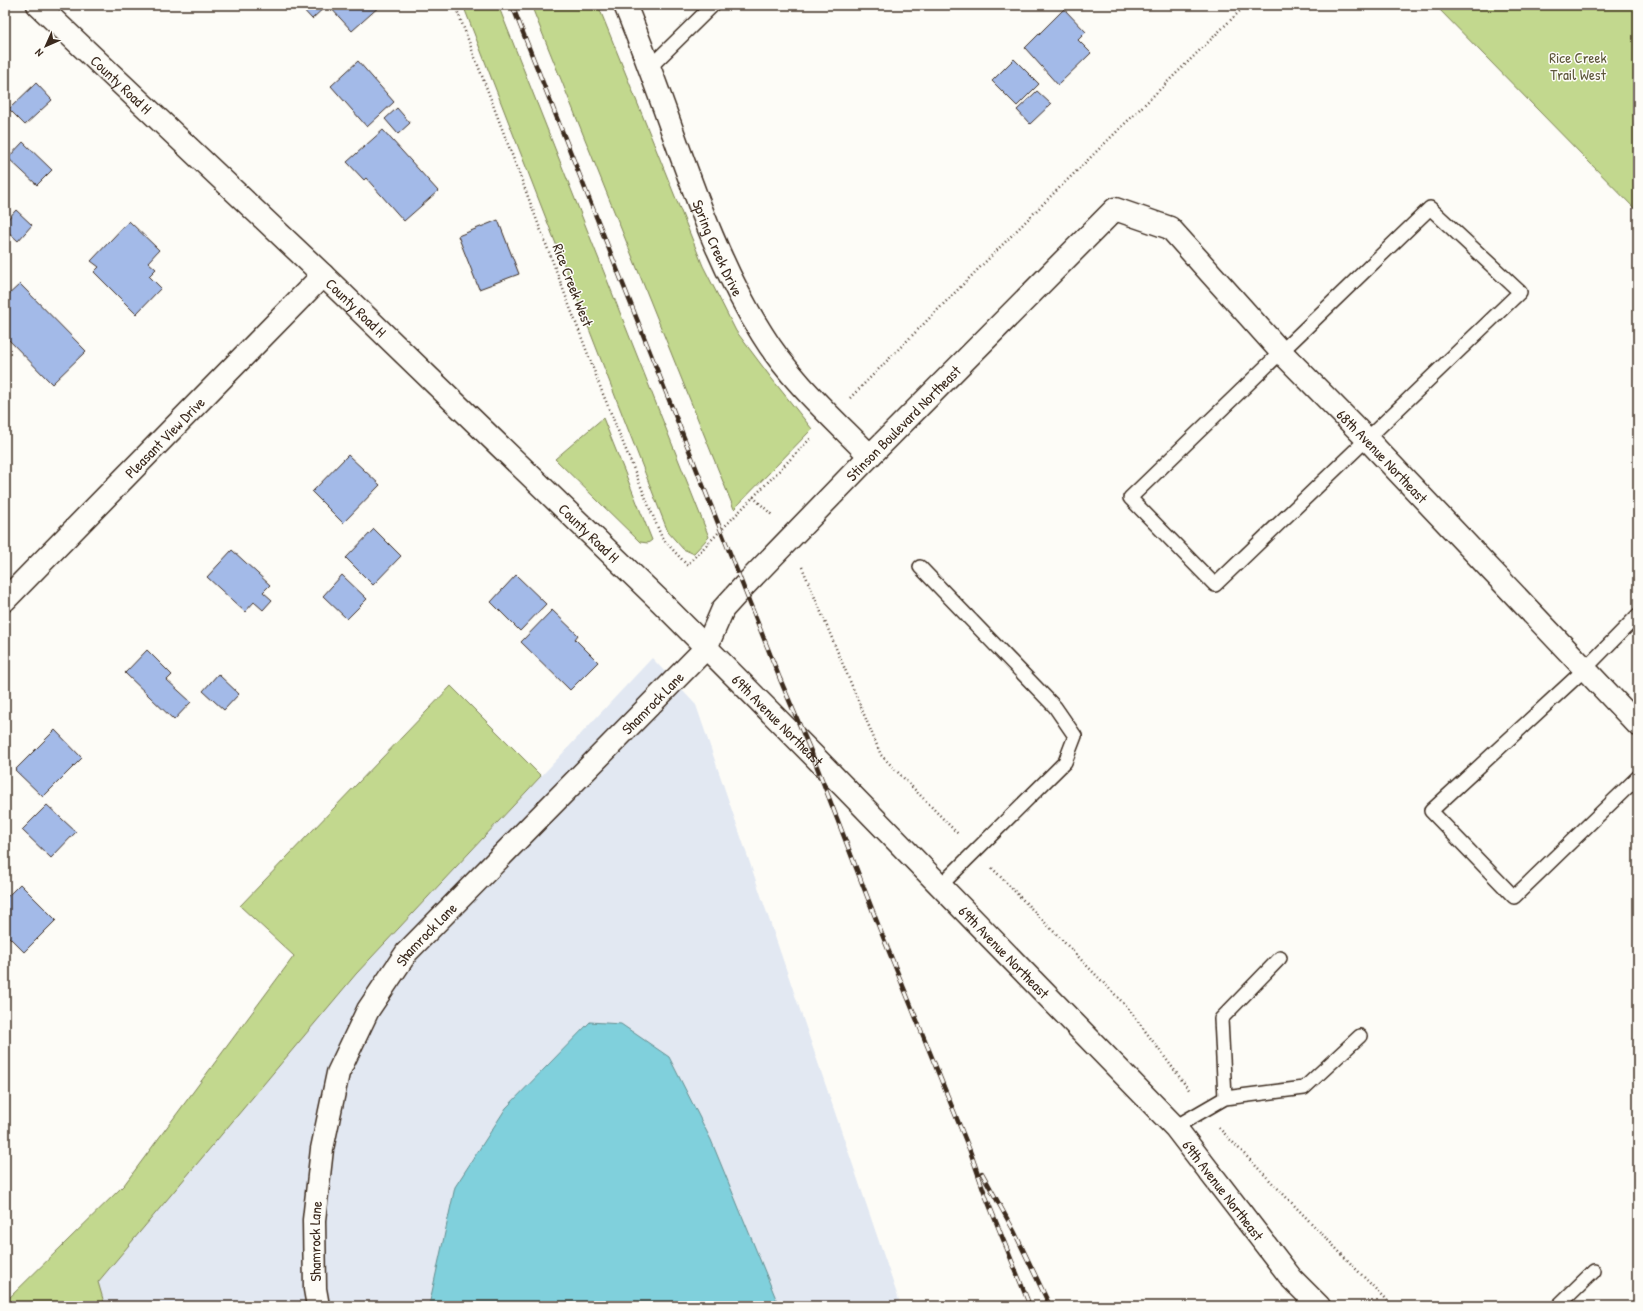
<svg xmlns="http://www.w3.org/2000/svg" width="1643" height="1311" viewBox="0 0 1643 1311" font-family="'Patrick Hand',sans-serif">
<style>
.built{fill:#e2e8f2}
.green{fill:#c2d88e;stroke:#7e8156}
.water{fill:#80d0dc;stroke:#648e90}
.building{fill:#a3bae8;stroke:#3b2a1e}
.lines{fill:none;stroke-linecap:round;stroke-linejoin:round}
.service-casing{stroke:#3b2a1e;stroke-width:16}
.minor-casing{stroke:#3b2a1e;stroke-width:25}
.tertiary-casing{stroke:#3b2a1e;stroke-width:25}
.path{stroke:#3b2a1e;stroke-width:2.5;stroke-dasharray:1 3;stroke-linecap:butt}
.service{stroke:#fdfcf7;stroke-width:13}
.minor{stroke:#fdfcf7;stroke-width:22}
.tertiary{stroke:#fdfcf7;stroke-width:22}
.rail-casing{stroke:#3b2a1e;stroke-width:4.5}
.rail{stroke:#fdfcf7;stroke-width:3;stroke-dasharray:9;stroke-linecap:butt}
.labels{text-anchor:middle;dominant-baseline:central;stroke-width:3;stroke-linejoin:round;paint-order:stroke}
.park-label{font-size:15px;fill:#5d563a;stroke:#fdfcf7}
.street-label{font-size:15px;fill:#3b2a1e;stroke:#fdfcf7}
</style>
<rect width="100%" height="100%" fill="#fdfcf7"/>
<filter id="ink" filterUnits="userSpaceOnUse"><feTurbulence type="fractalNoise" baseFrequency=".025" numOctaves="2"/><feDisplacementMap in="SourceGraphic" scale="8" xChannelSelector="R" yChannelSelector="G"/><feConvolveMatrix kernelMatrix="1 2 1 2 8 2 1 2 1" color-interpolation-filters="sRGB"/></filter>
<g filter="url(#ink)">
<path class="built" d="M652 658 696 705 901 1306H105L98 1282 356 974Z"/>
<g class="green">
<path d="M463 5H498L709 537 694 553H692L683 549 668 532Z"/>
<path d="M531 5H598L703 266 736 331 772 379 812 429 734 509Z"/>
<path d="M1435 5H1638V212Z"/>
<path d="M603 418 652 540 648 543 640 542 555 459Z"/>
<path d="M451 686 541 776 356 974 98 1282 105 1306H5V1302L124 1185 294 956 240 906Z"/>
</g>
<path class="water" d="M590 1022 621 1024 669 1057 711 1140 779 1306H431L430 1301 455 1187 506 1108Z"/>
<g class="building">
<path d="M299 5H327L312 19Z"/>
<path d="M328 5H381L352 31Z"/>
<path d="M1064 9 1086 32 1078 40 1091 53 1058 85 1025 48Z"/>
<path d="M1014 59 1039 84 1017 106 992 81Z"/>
<path d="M358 61 394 102 367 127 331 86Z"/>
<path d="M36 83 52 100 25 125 9 109Z"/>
<path d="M1037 91 1051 104 1030 124 1017 110Z"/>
<path d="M397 108 410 123 398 134 385 119Z"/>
<path d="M383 130 438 191 404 221 366 178 364 180 347 162Z"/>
<path d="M23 142 52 170 37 185 8 158Z"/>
<path d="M16 210 32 225 18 241 5 229V222Z"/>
<path d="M498 220 519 274 479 289 458 236Z"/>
<path d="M129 221 159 250 148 262 156 269 149 276 161 288 136 314 94 272 99 267 91 261Z"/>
<path d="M20 284 86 351 52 384 5 336V298Z"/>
<path d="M348 455 380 485 343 523 312 492Z"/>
<path d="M374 529 401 556 373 585 346 558Z"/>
<path d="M232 550 270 585 263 592 272 600 263 610 254 602 245 612 207 577Z"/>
<path d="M342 575 367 599 347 619 323 596Z"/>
<path d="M516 575 546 604 520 631 491 602Z"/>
<path d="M552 610 578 635 575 639 598 662 570 690 521 642Z"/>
<path d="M147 650 172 675 167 680 191 702 174 720 125 673Z"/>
<path d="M218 674 239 694 224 710 203 691Z"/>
<path d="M55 730 82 758 43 797 15 770Z"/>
<path d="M47 805 76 832 51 858 22 830Z"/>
<path d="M20 884 56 920 24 952 5 933V899Z"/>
</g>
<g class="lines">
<defs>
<g id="service">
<path d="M650 67 713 5"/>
<path d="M1430 208 1520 292 1215 585 1130 498Z"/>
<path d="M920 567 1055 707 1075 736 1065 762 940 886"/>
<path d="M1638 615 1585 669 1431 811 1514 897 1638 777"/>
<path d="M1225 1098 1221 1019 1280 958"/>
<path d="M1175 1127 1225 1098 1304 1088 1360 1036"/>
<path d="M1558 1306 1594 1271"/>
</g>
<g id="minor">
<path id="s1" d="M625 5C642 46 657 88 672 130 697 200 722 271 762 334 790 380 833 418 870 456"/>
<path id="s2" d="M5 600 323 275"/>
<path id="s3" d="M318 1306 315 1289 314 1220 322 1149 338 1073 368 1010 407 952 706 648 723 609 744 586 864 462 1115 209 1170 228 1282 353 1367 439 1638 725"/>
</g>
<g id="tertiary">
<path id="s4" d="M38 5 323 275 661 602 812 754 1175 1127 1292 1279 1319 1306"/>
</g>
</defs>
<use href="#service" class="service-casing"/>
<use href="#minor" class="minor-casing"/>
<use href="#tertiary" class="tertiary-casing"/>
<g class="path">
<path d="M455 5 603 394 662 538 687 565 812 437"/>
<path d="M850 398 1047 200 1246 5"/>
<path d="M753 497 773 516"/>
<path d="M802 567 881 755 959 835"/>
<path d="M992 868 1128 1008 1190 1091"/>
<path d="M1219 1128 1392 1306"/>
</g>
<use href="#service" class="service"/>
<use href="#minor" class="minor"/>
<use href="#tertiary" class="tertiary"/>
<defs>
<g id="rail">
<path d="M512 5 780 679 812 754 879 927 970 1151 986 1197 1030 1306"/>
<path d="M982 1173 1014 1231 1050 1306"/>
</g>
</defs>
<use href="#rail" class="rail-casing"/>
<use href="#rail" class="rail"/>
</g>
</g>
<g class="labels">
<g class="park-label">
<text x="1578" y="57">Rice Creek<tspan x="1578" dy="17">Trail West</tspan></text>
</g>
<g class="street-label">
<text stroke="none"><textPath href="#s4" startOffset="115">County Road H</textPath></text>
<text stroke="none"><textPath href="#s1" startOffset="260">Spring Creek Drive</textPath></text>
<text transform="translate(573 285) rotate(69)">Rice Creek West</text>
<text stroke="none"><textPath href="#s4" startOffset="439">County Road H</textPath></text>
<text stroke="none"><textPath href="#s3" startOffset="1103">Stinson Boulevard Northeast</textPath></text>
<text stroke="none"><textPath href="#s2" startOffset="228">Pleasant View Drive</textPath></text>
<text stroke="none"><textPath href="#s3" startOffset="1774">68th Avenue Northeast</textPath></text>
<text stroke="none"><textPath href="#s4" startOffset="763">County Road H</textPath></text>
<text stroke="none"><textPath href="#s3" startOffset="725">Shamrock Lane</textPath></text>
<text stroke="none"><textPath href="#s4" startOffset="1029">69th Avenue Northeast</textPath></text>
<text stroke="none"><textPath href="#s3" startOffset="401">Shamrock Lane</textPath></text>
<text stroke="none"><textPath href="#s4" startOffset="1353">69th Avenue Northeast</textPath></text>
<text stroke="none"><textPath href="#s4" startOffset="1677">69th Avenue Northeast</textPath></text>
<text stroke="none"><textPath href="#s3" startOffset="65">Shamrock Lane</textPath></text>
</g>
</g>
<rect width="1643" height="1311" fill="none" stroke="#fdfcf7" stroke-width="20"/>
<rect x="10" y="10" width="1623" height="1291" fill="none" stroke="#3b2a1e" stroke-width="1.5" filter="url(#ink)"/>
<g transform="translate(46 46) rotate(225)" stroke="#fdfcf7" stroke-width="3" paint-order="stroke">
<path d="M0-3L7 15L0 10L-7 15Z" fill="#3b2a1e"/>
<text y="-6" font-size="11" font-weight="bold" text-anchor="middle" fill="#3b2a1e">N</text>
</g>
</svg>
